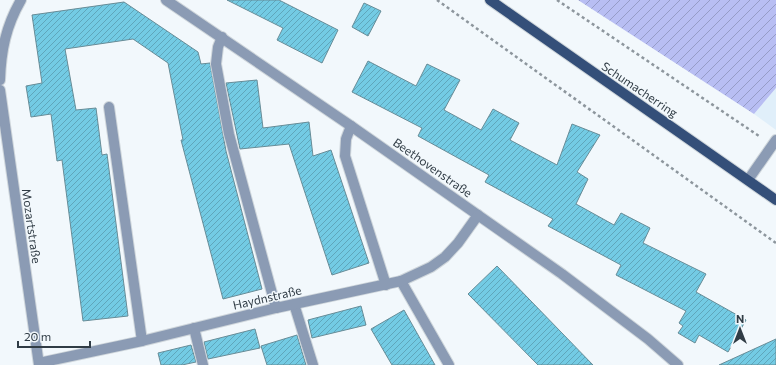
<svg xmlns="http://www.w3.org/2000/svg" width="776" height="365" viewBox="0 0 776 365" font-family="Commissioner,sans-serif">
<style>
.built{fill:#e0effa}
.garden{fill:url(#garden-furrows)}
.building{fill:url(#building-hatch);stroke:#678c97}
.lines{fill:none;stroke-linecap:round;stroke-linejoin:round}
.minor-casing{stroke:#cfd6db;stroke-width:12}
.major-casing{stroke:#cfd6db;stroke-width:12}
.path{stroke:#8d969d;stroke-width:2.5;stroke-dasharray:3 3;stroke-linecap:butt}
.minor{stroke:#8b9bb4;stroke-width:10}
.major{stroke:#344f79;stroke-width:10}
.labels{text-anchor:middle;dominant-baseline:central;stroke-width:3;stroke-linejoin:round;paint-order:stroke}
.street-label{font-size:12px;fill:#303c45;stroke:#f2f8fc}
</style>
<defs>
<pattern id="garden-furrows" width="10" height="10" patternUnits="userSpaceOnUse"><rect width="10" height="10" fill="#b8bef3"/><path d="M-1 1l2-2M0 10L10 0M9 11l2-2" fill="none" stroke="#969cc7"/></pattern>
<pattern id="building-hatch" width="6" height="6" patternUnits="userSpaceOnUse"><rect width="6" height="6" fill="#73cbe4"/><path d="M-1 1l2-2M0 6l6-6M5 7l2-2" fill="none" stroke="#5fa6bb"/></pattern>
</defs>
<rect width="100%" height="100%" fill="#f2f8fc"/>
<path class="built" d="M776 88V130L754 114Z"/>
<path class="garden" d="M578 0H776V88L754 114Z"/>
<g class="building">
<path d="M227 0H279L338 30 322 63 277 40 283 28Z"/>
<path d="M124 2 198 52 201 64 210 63 226 151 262 289 223 299 181 140H183L168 63 133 39 65 49 76 110 96 108 102 155 107 154 128 316 83 321 62 160 57 161 51 114 31 117 26 86 42 83 32 15Z"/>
<path d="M364 3 381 11 368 36 352 27Z"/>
<path d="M368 61 416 86 427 64 460 80 444 110 481 130 493 109 519 123 510 140 557 165 572 124 600 135 577 172 588 179 576 204 614 225 621 213 650 228 643 243 706 274 696 292 746 320 728 352 699 335 695 343 678 333 683 326 679 323 686 311 616 275 621 265 548 226 553 219 485 182 489 175 418 136 422 128 352 92Z"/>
<path d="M257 80 263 128 309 122 313 156 331 150 369 263 332 275 289 144 240 149 226 83Z"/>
<path d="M497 266 593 365H538L468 294Z"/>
<path d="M361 306 366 325 312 338 308 320Z"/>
<path d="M404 310 435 365H392L371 329Z"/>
<path d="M255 329 260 348 208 359 204 342Z"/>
<path d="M297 335 306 365H267L261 346Z"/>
<path d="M776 339V365H719Z"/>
<path d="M191 345 196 362 182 365H161L158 353Z"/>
</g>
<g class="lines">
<defs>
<g id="minor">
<path d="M166 0 351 126 562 274 648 339 678 365"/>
<path d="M222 37 218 47 216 64 229 134 276 308"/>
<path d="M0 80C1 50 6 26 21 0"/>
<path d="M0 90 39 365"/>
<path d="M109 107 142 341"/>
<path d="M351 126 346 139 345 156 386 285"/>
<path d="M748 180 776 140"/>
<path d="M401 281 449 365"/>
<path d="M294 304 313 365"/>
<path d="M194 328 203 365"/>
<path d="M39 363 142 341 276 308 401 281 431 267 445 257 458 243 478 215"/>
</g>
<path id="major" d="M490 0 776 200"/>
</defs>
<use href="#minor" class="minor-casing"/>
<use href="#major" class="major-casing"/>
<g class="path">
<path d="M437 0 776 243"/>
<path d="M557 0 759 136"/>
</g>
<use href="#minor" class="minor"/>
<use href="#major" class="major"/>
</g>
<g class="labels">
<g class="street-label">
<text transform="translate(640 89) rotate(34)">Schumacherring</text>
<text transform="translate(433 167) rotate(35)">Beethovenstraße</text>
<text transform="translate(32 226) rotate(82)">Mozartstraße</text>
<text transform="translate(267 297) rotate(-13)">Haydnstraße</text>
</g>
</g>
<g transform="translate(740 329)" stroke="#f2f8fc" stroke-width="3" paint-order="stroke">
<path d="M0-3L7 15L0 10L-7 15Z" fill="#303c45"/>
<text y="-6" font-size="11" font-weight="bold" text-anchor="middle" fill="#303c45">N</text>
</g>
<path d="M18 341v6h72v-6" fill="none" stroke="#303c45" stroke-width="2"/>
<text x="24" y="341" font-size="12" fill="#303c45" stroke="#f2f8fc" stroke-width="3" paint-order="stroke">20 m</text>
</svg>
